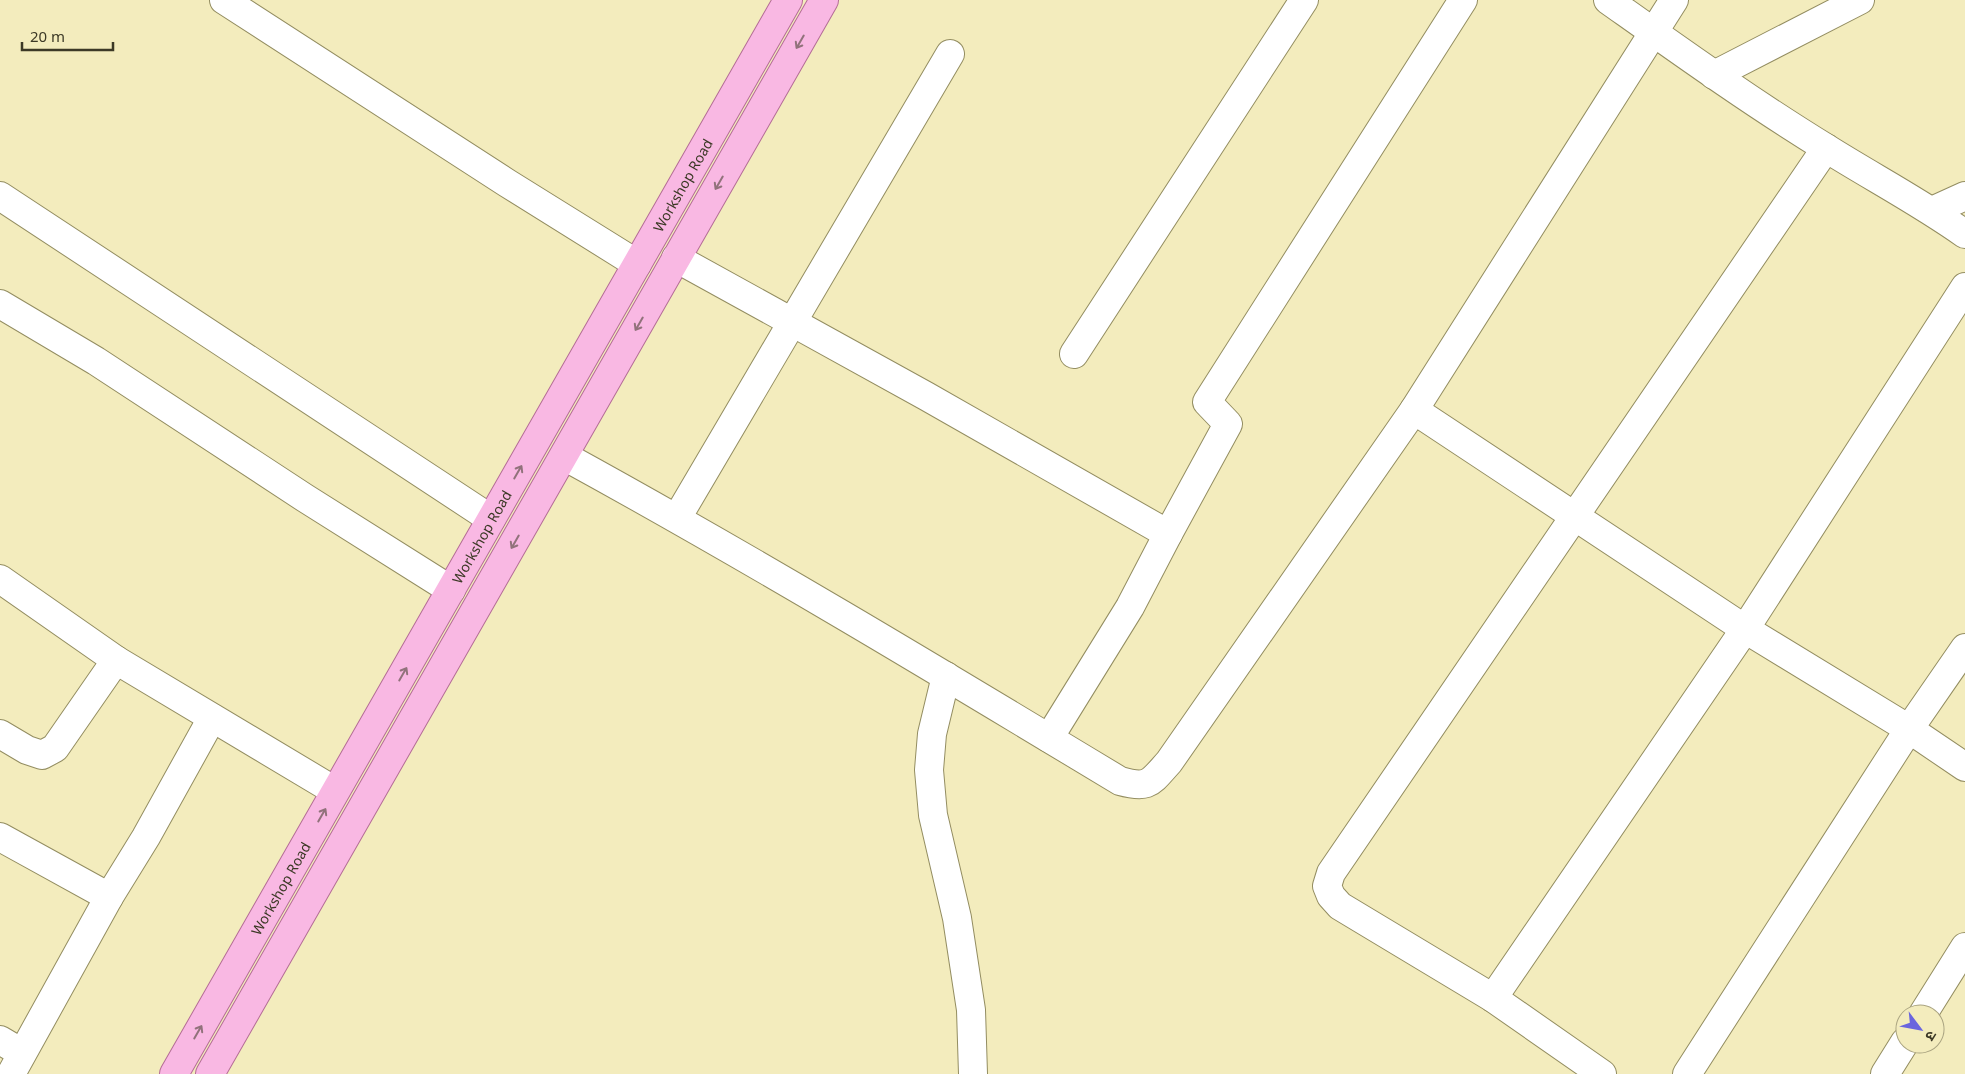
<svg xmlns="http://www.w3.org/2000/svg" width="1965" height="1074" viewBox="0 0 1965 1074" font-family="'Noto Sans','Noto Sans Devanagari',sans-serif">
<style>
.lines{fill:none;stroke-linecap:round;stroke-linejoin:round}
.minor-casing{stroke:#938d61;stroke-width:30}
.major-casing{stroke:#b46d95;stroke-width:30}
.minor{stroke:#fff;stroke-width:28}
.major{stroke:#f9b8e3;stroke-width:28}
.oneway{stroke:#91727b}
.labels{text-anchor:middle;dominant-baseline:central;stroke-width:5;stroke-linejoin:round;paint-order:stroke}
.street-label{font-size:14px;fill:#3c3926;stroke:#f3ecbd}
</style>
<rect width="100%" height="100%" fill="#f3ecbd"/>
<g class="lines">
<defs>
<g id="minor">
<path d="M224 0 507 183 637 264"/>
<path d="M1608 0C1680 51 1751 102 1826 148 1872 177 1920 202 1965 234"/>
<path d="M1714 75 1860 0"/>
<path d="M0 196 491 519"/>
<path d="M1932 211 1965 196"/>
<path d="M676 258 926 396 1168 534"/>
<path d="M0 304 96 361 305 498 451 590"/>
<path d="M1074 354 1304 0"/>
<path d="M1414 410 1745 629 1909 729 1965 767"/>
<path d="M564 456C752 559 936 670 1120 781 1149 789 1150 783 1169 762L1414 410 1674 0"/>
<path d="M677 518 950 54"/>
<path d="M0 579 116 660"/>
<path d="M946 676 932 734 929 770 933 815 957 918 971 1010 973 1074"/>
<path d="M0 734 27 750 42 755 55 748 116 660 335 791"/>
<path d="M1049 738 1130 607 1168 534 1228 424 1207 402 1463 0"/>
<path d="M0 837 109 897"/>
<path d="M1493 998 1745 629 1965 287"/>
<path d="M1923 1014 1965 947"/>
<path d="M0 1040 22 1053"/>
<path d="M11 1074 109 897 146 837 212 718"/>
<path d="M1602 1074 1493 998 1340 906 1331 896 1327 886 1331 873 1826 148"/>
<path d="M1687 1074 1909 729 1965 648"/>
<path d="M1885 1074 1905 1042"/>
</g>
<g id="major">
<path id="s1" d="M174 1074 788 0"/>
<path d="M210 1074 824 0"/>
</g>
</defs>
<use href="#minor" class="minor-casing"/>
<use href="#major" class="major-casing"/>
<use href="#minor" class="minor"/>
<use href="#major" class="major"/>
</g>
<defs><path id="oneway-shaft" d="M-6 0H5M1.5-3L5.5 0L1.5 3" fill="none" stroke-width="1.6" stroke-linecap="round" stroke-linejoin="round" transform="scale(1.25)"/></defs>
<g class="oneway">
<use href="#oneway-shaft" transform="translate(800 42) rotate(120)"/>
<use href="#oneway-shaft" transform="translate(719 183) rotate(120)"/>
<use href="#oneway-shaft" transform="translate(639 324) rotate(120)"/>
<use href="#oneway-shaft" transform="translate(518 472) rotate(-60)"/>
<use href="#oneway-shaft" transform="translate(515 542) rotate(120)"/>
<use href="#oneway-shaft" transform="translate(403 674) rotate(-60)"/>
<use href="#oneway-shaft" transform="translate(322 815) rotate(-60)"/>
<use href="#oneway-shaft" transform="translate(198 1032) rotate(-60)"/>
</g>
<g class="labels">
<g class="street-label">
<text stroke="none"><textPath href="#s1" startOffset="1024">Workshop Road</textPath></text>
<text stroke="none"><textPath href="#s1" startOffset="619">Workshop Road</textPath></text>
<text stroke="none"><textPath href="#s1" startOffset="214">Workshop Road</textPath></text>
</g>
</g>
<g transform="translate(1920 1029) rotate(122)"><circle r="24" fill="#f3ecbd" stroke="#aaa481"/>
<path d="M0-4L9 19L0 12L-9 19Z" fill="#6a65de"/>
<text y="-8" font-size="14" font-weight="bold" text-anchor="middle" fill="#3c3926">उ</text>
</g>
<path d="M22 42v8h91v-8" fill="none" stroke="#3c3926" stroke-width="2.5"/>
<text x="30" y="42" font-size="15" fill="#3c3926" stroke="#f3ecbd" stroke-width="4" paint-order="stroke">20 m</text>
</svg>
